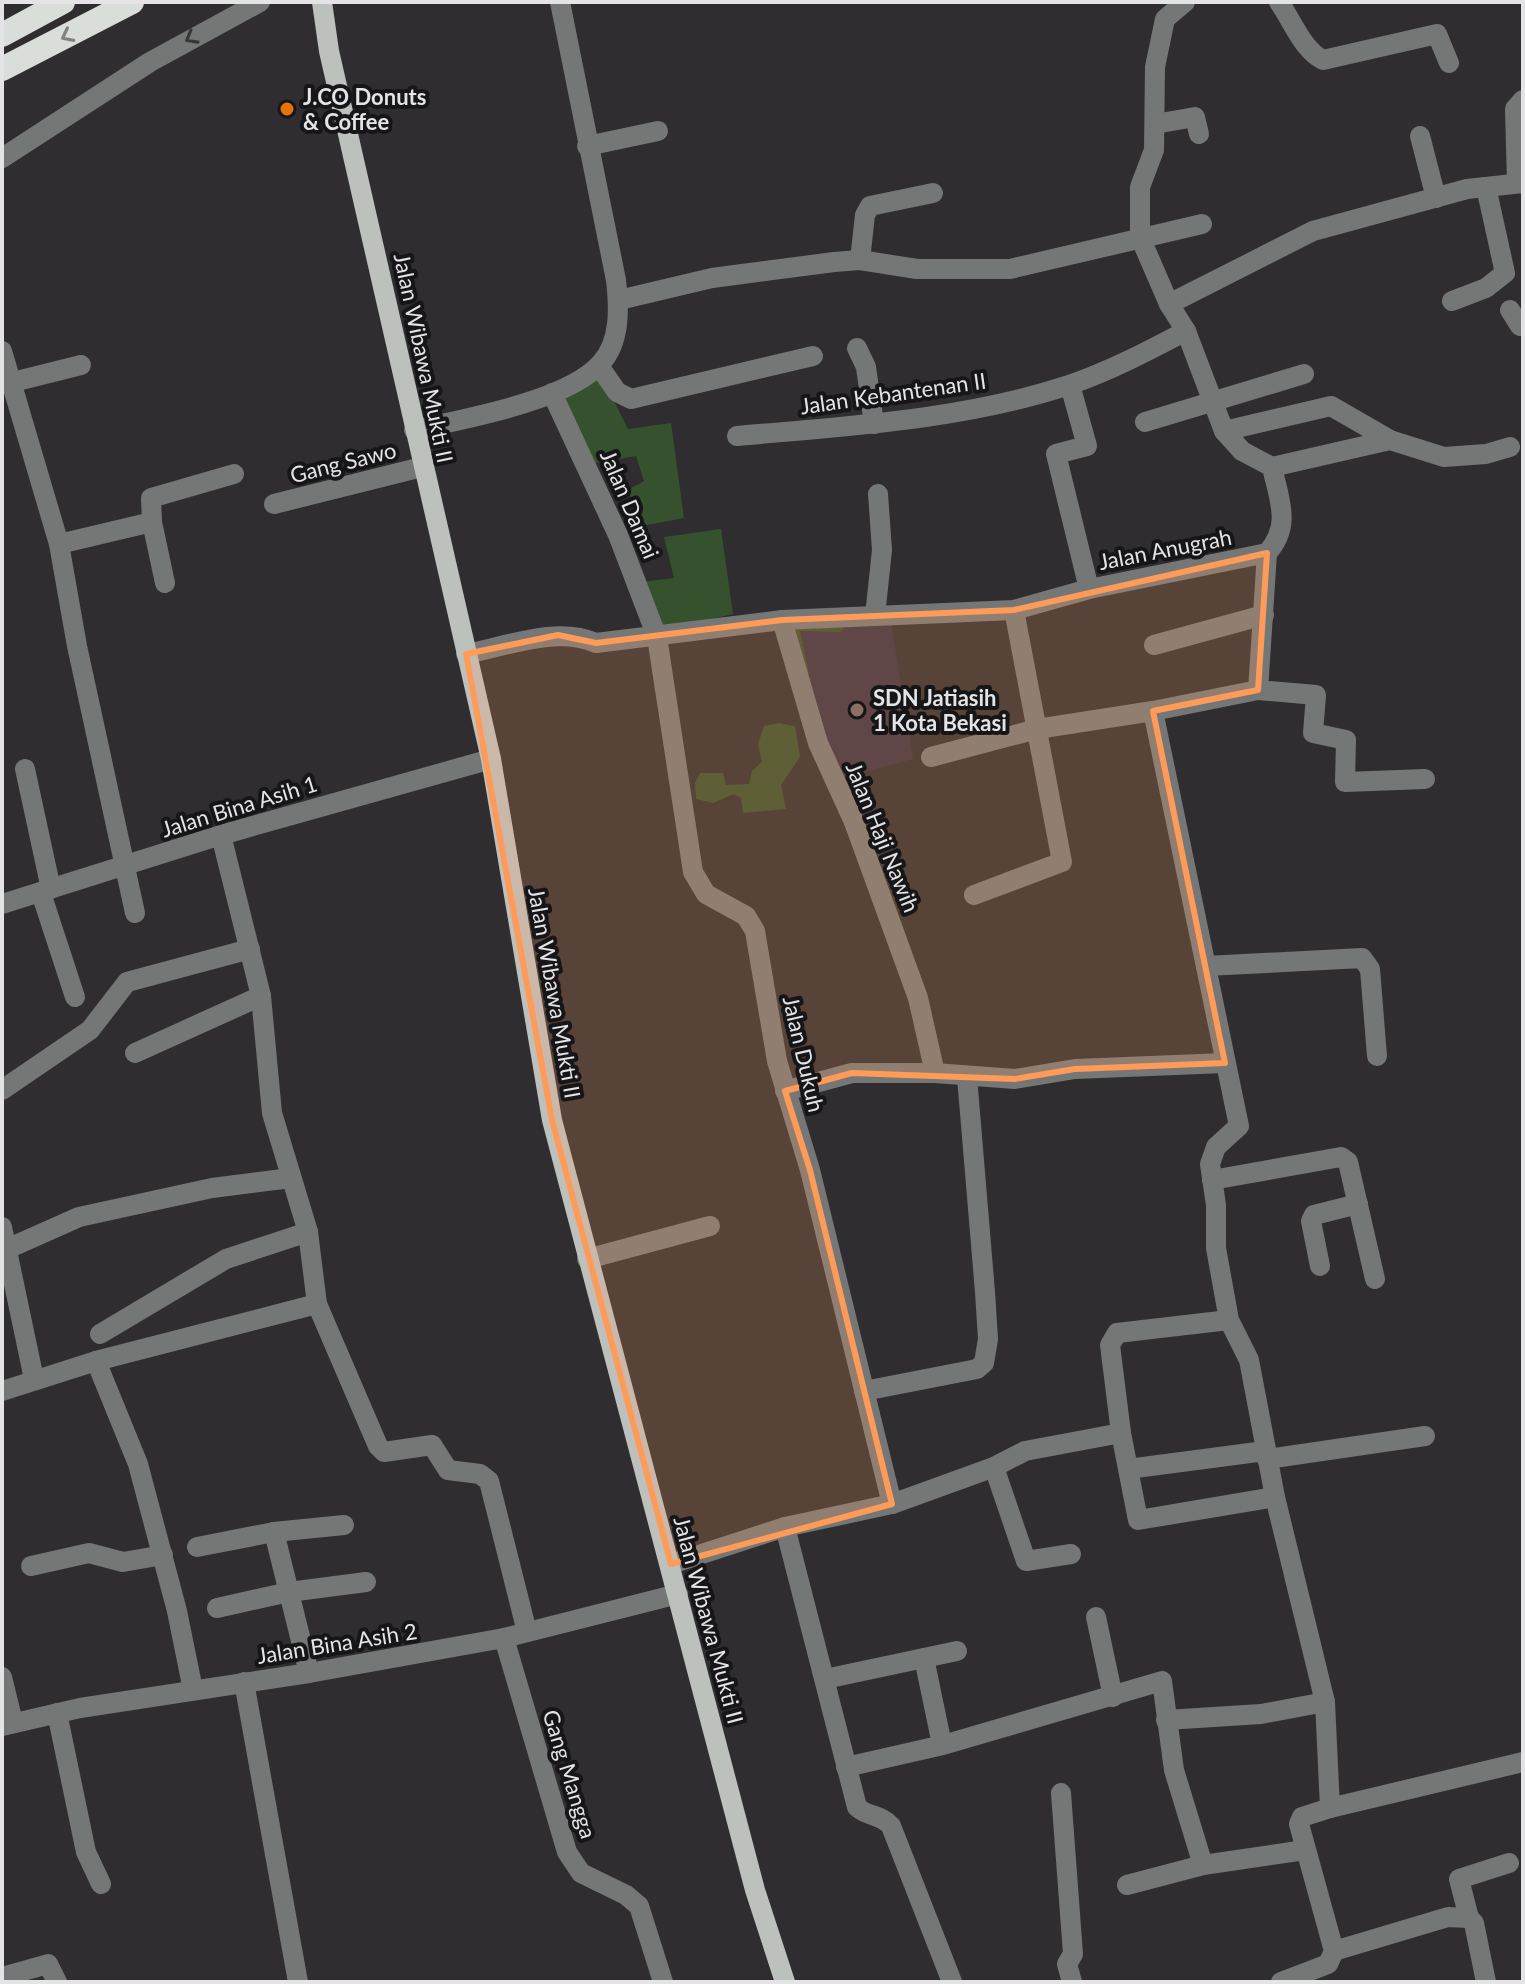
<svg xmlns="http://www.w3.org/2000/svg" width="1525" height="1984" viewBox="0 0 1525 1984" font-family="Lato,sans-serif">
<style>
.education{fill:#393142}
.green{fill:#36512e}
.lines{fill:none;stroke-linecap:round;stroke-linejoin:round}
.minor{stroke:#757776;stroke-width:20}
.major{stroke:#bdc1be;stroke-width:20}
.highway{stroke:#dadedb;stroke-width:24}
.oneway{stroke:#828483}
.oneway2{stroke:#373738}
.marked{fill:#fe9b58;fill-opacity:0.2;stroke:#fe9b58;stroke-width:6;stroke-linejoin:round}
.food-dot{fill:#e8710a;stroke:#161517;stroke-width:3}
.education-dot{fill:#8d6e63;stroke:#161517;stroke-width:3}
.labels{text-anchor:middle;dominant-baseline:central;stroke-width:8;stroke-linejoin:round;paint-order:stroke}
.poi-label{font-size:22px;font-weight:bold;fill:#e4e3e5;stroke:#161517;text-anchor:start}
.street-label{font-size:22px;fill:#e4e3e5;stroke:#161517}
</style>
<rect width="100%" height="100%" fill="#2f2d30"/>
<path class="education" d="M890 616 913 759 836 780 782 620Z"/>
<g class="green">
<path d="M601 375 628 429 671 423 684 518 642 526 628 490 644 481 636 456 595 463 562 398Z"/>
<path d="M721 529 733 614 659 631 641 582 674 578 664 537Z"/>
<path d="M842 618 843 629 840 632 800 631 809 674 798 677 782 620Z"/>
<path d="M779 723 795 726 800 757 781 785 786 809 743 813 741 798 734 794 713 803 696 799 695 783 700 773H723L726 785 749 784 752 771 762 762 758 744 764 726Z"/>
</g>
<g class="lines">
<g class="minor">
<path d="M1279 2C1293 22 1302 49 1323 60L1437 34 1449 63"/>
<path d="M1155 124 1195 117 1199 134"/>
<path d="M1420 136 1436 198"/>
<path d="M587 146 658 131"/>
<path d="M2 158 150 62 260 2"/>
<path d="M1517 183 1515 109 1523 100"/>
<path d="M860 260 865 215 870 206 933 193"/>
<path d="M619 300 712 278 834 262 860 260 917 269H1010L1202 224"/>
<path d="M1452 301 1486 288 1505 273 1486 187"/>
<path d="M1169 304 1313 231 1467 189 1523 183"/>
<path d="M1510 310 1520 326"/>
<path d="M857 348 866 367 874 424"/>
<path d="M2 351 59 544 77 646 135 913"/>
<path d="M599 366 617 392 631 399 813 356"/>
<path d="M13 382 81 365"/>
<path d="M1070 385 1087 446 1056 454 1089 589"/>
<path d="M552 393 618 535 657 637 693 872 706 894 746 916 755 931 777 1061 810 1170 892 1504"/>
<path d="M1145 422 1304 374"/>
<path d="M414 430C463 419 568 401 601 363 621 341 619 307 616 280L560 2"/>
<path d="M1224 431 1331 406 1390 440"/>
<path d="M737 436C848 426 962 420 1069 385 1110 371 1148 351 1186 331"/>
<path d="M1272 467 1390 440 1444 457 1486 454 1510 447"/>
<path d="M274 504 422 467"/>
<path d="M59 544 152 522"/>
<path d="M1267 553 1258 690 1153 711 1239 1126 1216 1147 1210 1164 1216 1205V1248L1229 1320 1249 1360 1275 1497 1325 1702 1330 1808 1302 1817 1299 1824 1334 1951 1328 1964 1281 1982"/>
<path d="M165 583 152 522 151 498 234 474"/>
<path d="M875 616 882 550 878 494"/>
<path d="M782 620 818 743 854 822 918 998 935 1073"/>
<path d="M1154 645 1264 615"/>
<path d="M466 654C508 646 556 626 596 643L782 620 1014 610 1089 589 1267 553C1292 526 1279 499 1272 467L1242 451 1224 431 1186 331 1169 304 1140 237V187L1154 150 1155 67 1165 19 1185 2"/>
<path d="M1258 690 1316 695 1313 733 1346 740 1345 782 1425 779"/>
<path d="M931 757 1037 729 1153 711"/>
<path d="M25 769 51 889"/>
<path d="M221 835 261 996 272 1113 308 1232 317 1304 378 1446 384 1452 432 1445 448 1470 480 1474 489 1481 527 1632"/>
<path d="M41 893 75 997"/>
<path d="M974 895 1062 862 1014 610"/>
<path d="M2 904 221 835 491 759"/>
<path d="M1206 966 1362 958 1370 969 1377 1056"/>
<path d="M135 1053 261 996"/>
<path d="M2 1090 90 1030 127 982 250 949"/>
<path d="M785 1091 852 1073H935L1015 1079 1075 1069 1225 1063"/>
<path d="M1212 1180 1341 1157 1348 1162 1375 1279"/>
<path d="M2 1227 34 1379"/>
<path d="M7 1249 79 1217 212 1188 291 1178"/>
<path d="M587 1259 710 1226"/>
<path d="M1320 1266 1311 1221 1314 1215 1358 1204"/>
<path d="M100 1334 226 1259 308 1232"/>
<path d="M96 1361 138 1464 177 1611 193 1690"/>
<path d="M2 1391 96 1361 317 1304"/>
<path d="M864 1391 977 1369 984 1363 988 1339 985 1292 967 1077"/>
<path d="M1121 1433 1138 1520 1275 1497"/>
<path d="M1267 1459 1425 1436"/>
<path d="M994 1467 1026 1561 1071 1554"/>
<path d="M1128 1469 1265 1451"/>
<path d="M785 1527 857 1807C867 1817 881 1814 891 1826L952 1982"/>
<path d="M274 1532 309 1673"/>
<path d="M197 1547 274 1532 344 1525"/>
<path d="M671 1564 785 1527 892 1504 994 1467 1025 1451 1121 1433 1110 1345 1117 1333 1229 1320"/>
<path d="M31 1566 89 1553 123 1562 163 1555"/>
<path d="M217 1608 289 1592 366 1582"/>
<path d="M1096 1617 1113 1697"/>
<path d="M504 1638 567 1852 581 1873 626 1895 639 1906 663 1982"/>
<path d="M924 1658 940 1735"/>
<path d="M2 1677 13 1722"/>
<path d="M825 1679 957 1651"/>
<path d="M244 1682 298 1982"/>
<path d="M57 1713 86 1852 101 1884"/>
<path d="M1166 1720 1261 1714 1325 1702"/>
<path d="M2 1726 80 1708 309 1673 504 1638 678 1594"/>
<path d="M846 1767 943 1745 1162 1681 1174 1770 1203 1865 1127 1885"/>
<path d="M1061 1793 1073 1954 1067 1964 1072 1982"/>
<path d="M1330 1808 1523 1762"/>
<path d="M1203 1865 1305 1850"/>
<path d="M1334 1951 1448 1917 1469 1918"/>
<path d="M2 1977 48 1964 57 1982"/>
<path d="M1486 1982 1474 1923 1469 1918 1459 1879 1509 1863"/>
</g>
<path class="major" d="M322 2 329 51 491 759 552 1120 755 1890 785 1982"/>
<g class="highway">
<path d="M2 35 63 2"/>
<path d="M2 69 132 2"/>
</g>
</g>
<defs><path id="oneway-chevron" d="M-2-3.5L2.5 0L-2 3.5" fill="none" stroke-width="1.6" stroke-linecap="round" stroke-linejoin="round" transform="scale(2)"/></defs>
<use class="oneway" href="#oneway-chevron" transform="translate(67 36) rotate(153)"/>
<use class="oneway2" href="#oneway-chevron" transform="translate(191 38) rotate(150)"/>
<path class="marked" d="M1267 553 1258 690 1153 711 1225 1063 1075 1069 1015 1079 852 1073 785 1091 810 1170 892 1504 671 1564 552 1120 466 654 558 635 596 643 782 620 1014 610Z"/>
<circle class="food-dot" cx="287" cy="109" r="8"/>
<circle class="education-dot" cx="857" cy="710" r="8"/>
<g class="labels">
<g class="poi-label">
<text x="303" y="96">J.CO Donuts<tspan x="303" dy="25">&amp; Coffee</tspan></text>
<text x="873" y="697">SDN Jatiasih<tspan x="873" dy="25">1 Kota Bekasi</tspan></text>
</g>
<g class="street-label">
<text transform="translate(424 358) rotate(78)">Jalan Wibawa Mukti II</text>
<text transform="translate(893 393) rotate(-8)">Jalan Kebantenan II</text>
<text transform="translate(343 462) rotate(-14)">Gang Sawo</text>
<text transform="translate(630 504) rotate(67)">Jalan Damai</text>
<text transform="translate(1165 549) rotate(-11)">Jalan Anugrah</text>
<text transform="translate(239 806) rotate(-17)">Jalan Bina Asih 1</text>
<text transform="translate(883 837) rotate(68)">Jalan Haji Nawih</text>
<text transform="translate(555 993) rotate(80)">Jalan Wibawa Mukti II</text>
<text transform="translate(804 1054) rotate(77)">Jalan Dukuh</text>
<text transform="translate(709 1620) rotate(75)">Jalan Wibawa Mukti II</text>
<text transform="translate(337 1643) rotate(-9)">Jalan Bina Asih 2</text>
<text transform="translate(570 1774) rotate(73)">Gang Mangga</text>
</g>
</g>
<rect width="1525" height="1984" fill="none" stroke="#e4e3e5" stroke-width="8"/>
</svg>
